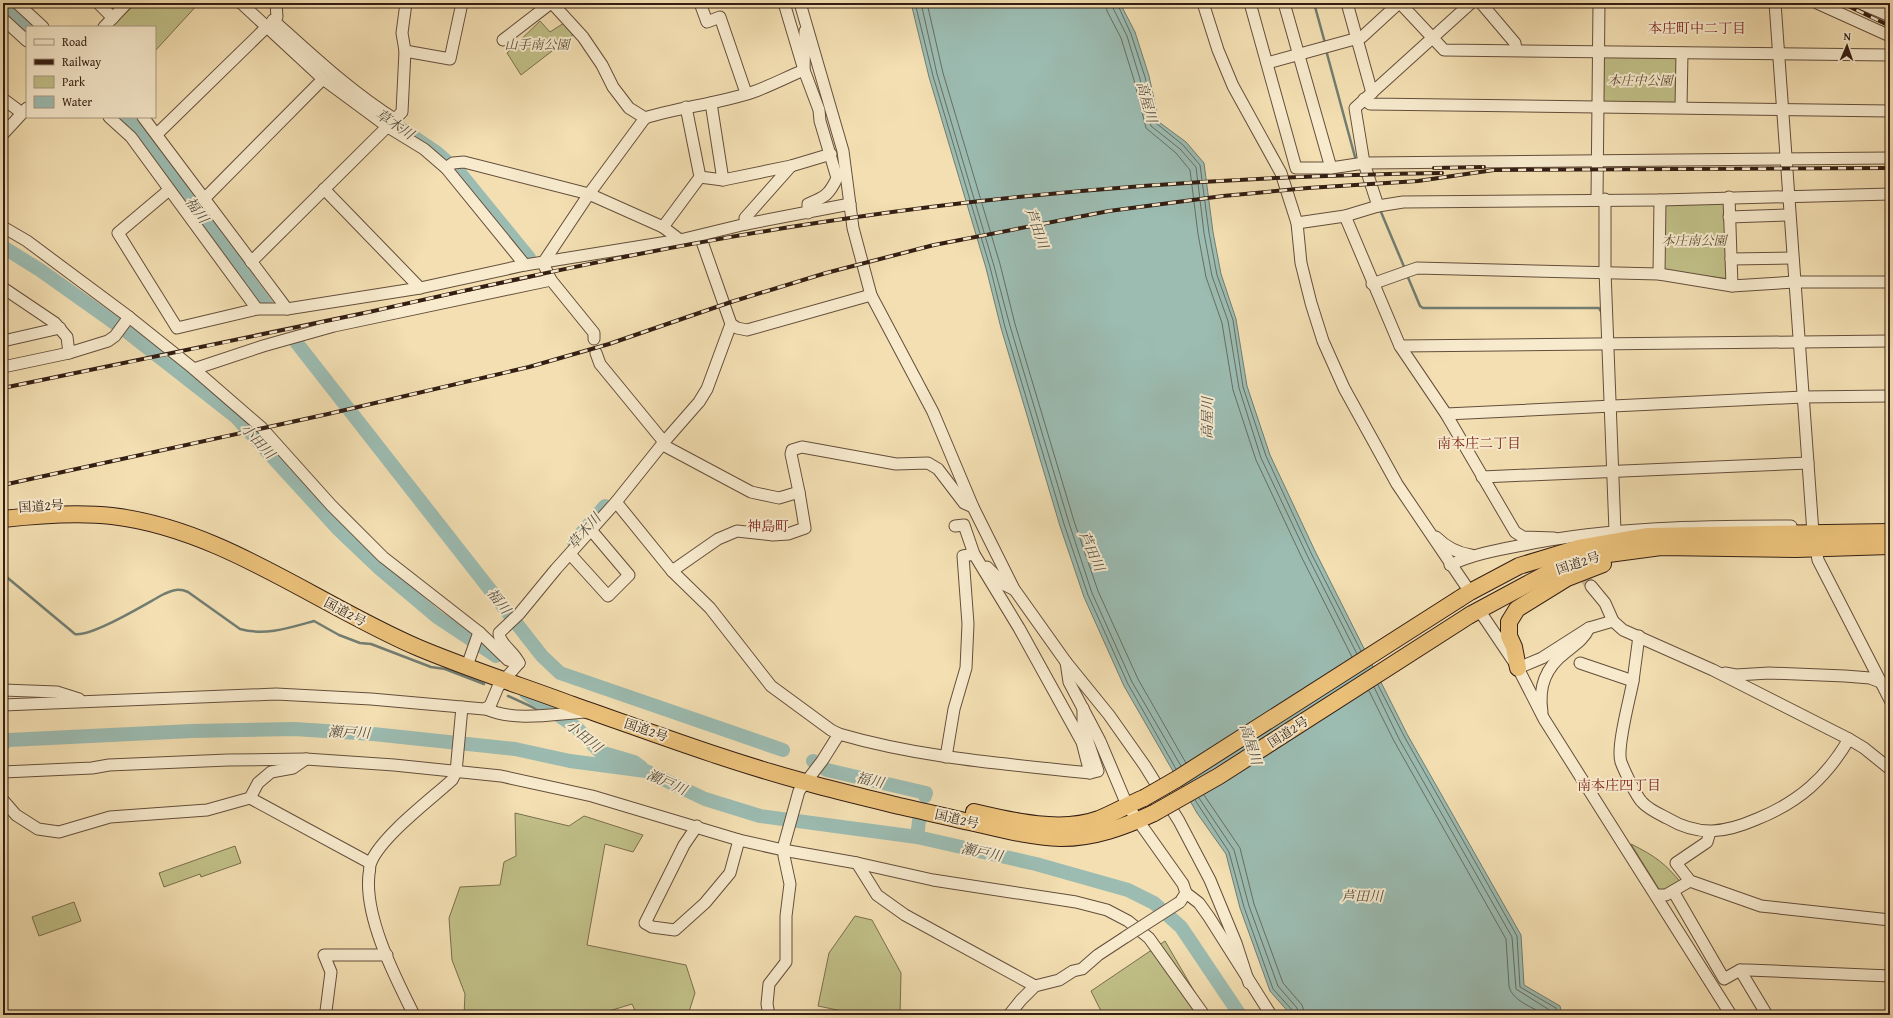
<svg xmlns="http://www.w3.org/2000/svg" width="1893" height="1018" viewBox="0 0 1893 1018" font-family="'Gentium Book Plus','Noto Serif JP',serif">
<style>
.green{fill:#c1c088;stroke:#7a6f4e}
.water{fill:#9cbcb2;stroke:#727d72}
.lines{fill:none;stroke-linecap:round;stroke-linejoin:round}
.shore{stroke:#686d62;stroke-width:1}
.stream{stroke:#727d72;stroke-width:2.5}
.river{stroke:#9cbcb2;stroke-width:14}
.minor-tunnel{stroke:#cdb892;stroke-width:11;stroke-dasharray:11 5.5;stroke-linecap:butt}
.minor-casing{stroke:#644e3b;stroke-width:13}
.highway-casing{stroke:#341e13;stroke-width:18}
.minor{stroke:#f7eacd;stroke-width:11}
.highway{stroke:#eac079;stroke-width:16}
.rail-casing{stroke:#341e13;stroke-width:4}
.rail{stroke:#f7eacd;stroke-width:2.5;stroke-dasharray:8;stroke-linecap:butt}
.minor-bridge-casing{stroke:#644e3b;stroke-width:13;stroke-linecap:butt}
.highway-bridge-casing{stroke:#341e13;stroke-width:18;stroke-linecap:butt}
.minor-bridge{stroke:#f7eacd;stroke-width:11}
.highway-bridge{stroke:#eac079;stroke-width:16}
.labels{text-anchor:middle;dominant-baseline:central;stroke-width:4;stroke-linejoin:round;paint-order:stroke}
.park-label{font-size:13px;font-style:italic;fill:#5e4f36;stroke:#f7eacd}
.street-label{font-size:13px;fill:#341e13;stroke:#f7eacd}
.neighbourhood-label{font-size:14px;fill:#7a1f14;stroke:#f7eacd}
.water-label{font-size:14px;font-style:italic;fill:#534d43;stroke:#f7eacd}
</style>
<rect width="100%" height="100%" fill="#f3dfb2"/>
<filter id="stains"><feTurbulence type="fractalNoise" baseFrequency=".005" numOctaves="4"/><feColorMatrix values="0 0 0 0 .2 0 0 0 0 .09 0 0 0 0 .02 0 0 0 .5 -.17"/></filter>
<radialGradient id="worn" r=".72"><stop offset=".6" stop-color="#630" stop-opacity="0"/><stop offset="1" stop-color="#630" stop-opacity=".3"/></radialGradient>
<g class="green">
<path d="M136 3H199L155 51V27H112Z"/>
<path d="M540 21 550 32 564 23 574 34 521 75 507 53Z"/>
<path d="M1604 55 1679 57 1676 105 1606 103 1603 101 1602 58Z"/>
<path d="M1723 203 1726 205 1730 279 1664 271 1661 205Z"/>
<path d="M515 813 569 826 584 816 643 835 633 852 605 844 587 945 686 965 695 993 688 1015H637L632 1004 596 1015H464L465 994 452 960 449 918 460 887 500 885 504 862 516 856Z"/>
<path d="M1631 844C1655 856 1665 863 1682 884L1662 894Z"/>
<path d="M235 846 241 863 201 877 200 874 164 887 159 873Z"/>
<path d="M74 902 81 921 39 936 32 917Z"/>
<path d="M855 916 872 920 901 973 900 1015H842V1011L818 1006 829 953Z"/>
<path d="M1165 941 1208 1015H1103L1091 991Z"/>
</g>
<path class="water" d="M911 3H1120L1135 32 1149 76 1159 122 1186 142 1204 163 1213 232 1221 274 1236 319 1247 386 1270 455 1315 551 1407 734 1521 935 1524 985 1560 1006 1562 1015H1291L1270 991 1240 908 1226 854 1197 813 1124 686 1084 597 1060 526 1001 328 986 268 929 77Z"/>
<g class="lines">
<g class="shore">
<path d="M915 3 933 76 990 267 1005 327 1064 524 1088 595 1128 684 1176 769"/>
<path d="M921 3 937 74 994 266 1010 326 1069 523 1092 593 1132 682 1181 766"/>
<path d="M927 3 943 73 1000 264 1015 324 1074 521 1098 591 1138 679 1186 763"/>
<path d="M1106 3 1107 11 1121 38 1134 80 1146 128 1176 153 1190 170 1198 234 1206 277 1222 323 1233 390 1256 460 1302 558 1352 657"/>
<path d="M1112 3 1113 8 1127 36 1140 79 1151 126 1180 149 1196 167 1204 233 1212 276 1228 321 1239 388 1261 458 1307 555 1357 654"/>
<path d="M1117 3 1131 34 1145 77 1156 123 1183 145 1200 165 1209 233 1217 275 1233 320 1243 387 1266 456 1311 553 1361 651"/>
<path d="M1378 685 1404 736 1517 936 1520 987 1556 1008 1558 1015"/>
<path d="M1374 687 1399 739 1512 937 1516 989 1551 1011 1553 1015"/>
<path d="M1369 691 1394 741 1506 939 1509 986C1512 1001 1534 1008 1546 1015"/>
<path d="M1204 795 1240 848 1254 904 1283 983 1302 1005 1305 1015"/>
<path d="M1199 798 1234 850 1249 906 1278 986 1297 1008 1299 1015"/>
<path d="M1195 800 1229 852 1244 907 1273 989 1293 1011 1294 1015"/>
</g>
<g class="stream">
<path d="M1314 3 1325 43"/>
<path d="M1326 50 1355 157"/>
<path d="M1381 212 1405 269"/>
<path d="M1407 275 1420 306 1423 308H1599L1602 313"/>
<path d="M3 574 75 634C92 637 147 603 164 594 173 590 179 588 188 592L240 629C265 636 289 628 314 621L339 635 360 643 371 644 431 667 445 669 484 684"/>
<path d="M508 696 541 711"/>
<path d="M558 719 572 725"/>
</g>
<g class="river">
<path d="M3 3 29 27"/>
<path d="M381 115 436 152 459 172 529 258"/>
<path d="M125 117 136 126 266 304"/>
<path d="M3 247 40 270 126 331 236 417 339 530 380 569 437 617 496 656"/>
<path d="M296 342 542 656 560 673 783 750"/>
<path d="M574 542 605 506"/>
<path d="M526 693 577 728 600 752 634 762 641 767"/>
<path d="M3 743 9 740 192 731 294 729 373 734 515 749 570 761 646 771 705 799 760 816 917 837 1036 864 1128 890 1154 903 1181 927 1240 1015"/>
<path d="M813 761 827 770 926 793 925 796"/>
<path d="M917 837 919 821"/>
</g>
<path class="minor-tunnel" d="M1554 538 1591 586"/>
<defs>
<g id="minor">
<path d="M17 3 43 27"/>
<path d="M98 3 113 18"/>
<path d="M241 3 323 79 388 127 424 149 446 168 525 265"/>
<path d="M552 3 583 37 602 65 613 87 629 108 645 118C680 107 718 104 753 92 770 86 787 77 804 70L805 31"/>
<path d="M700 3 707 22 720 17 746 93"/>
<path d="M784 3 804 70 819 110 820 121 837 178C829 195 825 197 808 204V213"/>
<path d="M800 3 843 151 853 228 871 295 933 412 973 507 1014 589 1066 662 1109 715 1145 766 1179 821 1210 880 1236 943 1249 983"/>
<path d="M1203 3 1218 50 1233 86 1281 173 1297 223 1301 263 1311 303 1323 341 1344 388 1397 484 1470 592"/>
<path d="M1250 3 1296 168H1331"/>
<path d="M1284 3 1331 168 1364 163 1890 158"/>
<path d="M1347 3 1372 93"/>
<path d="M1400 3 1444 50 1890 55"/>
<path d="M1481 3 1515 43 1516 50"/>
<path d="M1775 3 1813 533 1818 560 1890 700"/>
<path d="M1817 3 1890 36"/>
<path d="M1860 3 1890 16"/>
<path d="M3 19 27 41"/>
<path d="M273 20C312 55 351 92 396 120"/>
<path d="M104 27 127 3"/>
<path d="M503 40 551 3"/>
<path d="M405 51 450 59 462 3"/>
<path d="M1267 63 1362 37 1399 3"/>
<path d="M3 99 22 113"/>
<path d="M1364 99 1370 104 1890 111"/>
<path d="M711 103 723 180"/>
<path d="M1681 107 1682 53"/>
<path d="M109 117 131 137 257 309"/>
<path d="M143 117 287 309"/>
<path d="M3 134 27 108"/>
<path d="M157 134 277 17 276 3"/>
<path d="M446 168 453 163 464 162 589 194 663 227 680 240"/>
<path d="M700 177 723 180 791 166 831 154"/>
<path d="M324 189 420 288"/>
<path d="M169 190 118 233 177 328 257 309H287L420 288 525 265 680 240 746 224 850 204"/>
<path d="M1729 197 1732 286"/>
<path d="M205 198 323 79"/>
<path d="M1597 199 1599 3"/>
<path d="M1605 199V271L1615 531"/>
<path d="M1378 206 1364 163 1355 108 1471 3"/>
<path d="M1345 216 1400 346 1446 414 1515 532 1523 537 1554 538"/>
<path d="M1729 217 1789 215"/>
<path d="M1297 223 1345 216 1378 206 1403 202 1660 200 1890 194"/>
<path d="M746 224 745 218 791 166"/>
<path d="M3 227 27 241 129 317 194 369 262 428 331 505 383 557 479 632 467 666"/>
<path d="M663 227 700 177 686 107"/>
<path d="M700 236 731 324 737 328 747 330 871 295"/>
<path d="M1731 259 1792 258"/>
<path d="M251 262 402 112 405 51 402 33 406 3"/>
<path d="M1659 274 1660 200"/>
<path d="M551 280 594 333V339"/>
<path d="M1372 284 1417 268 1659 274 1732 286 1795 282H1890"/>
<path d="M3 288 55 323 67 337 69 353"/>
<path d="M3 341 60 328"/>
<path d="M1400 346 1890 341"/>
<path d="M3 367 69 353 108 341 115 336 129 317"/>
<path d="M194 369 263 346 334 326 551 280 543 263 589 194 645 118"/>
<path d="M1446 414 1803 397 1890 396"/>
<path d="M664 442 699 402 707 389 731 324"/>
<path d="M663 445 751 492 779 498 799 492 791 454 792 450 802 447 896 464 928 463 938 469 964 503 973 507"/>
<path d="M1482 477 1808 463"/>
<path d="M616 502 672 571 710 608 771 686 831 730 839 734"/>
<path d="M1436 537C1446 547 1457 553 1471 555"/>
<path d="M570 554 608 596 629 575 591 530"/>
<path d="M1450 565C1474 554 1497 550 1523 545 1611 527 1701 526 1791 526"/>
<path d="M987 567 1005 585 1013 589"/>
<path d="M672 571 718 539 737 531 773 535 788 534 805 528 799 492"/>
<path d="M1591 586 1605 603 1613 621 1623 630 1713 670 1849 739 1864 748 1890 769"/>
<path d="M1479 610 1518 668 1544 719 1731 1015"/>
<path d="M479 632 508 660 519 663"/>
<path d="M1639 636C1637 651 1635 666 1633 681 1630 698 1616 748 1621 762 1624 770 1636 796 1642 802 1648 809 1659 814 1667 818 1699 837 1725 833 1757 819 1799 802 1826 778 1849 739"/>
<path d="M1066 662 1069 682 1100 741 1127 805 1183 884 1186 893 1180 902"/>
<path d="M519 663C515 652 499 644 499 633L519 614 556 569 616 502 664 442 600 364 596 353"/>
<path d="M1580 663 1633 681"/>
<path d="M1518 668 1542 658 1589 628 1613 621"/>
<path d="M1725 673 1736 675 1769 673 1845 676 1870 678 1883 683"/>
<path d="M3 690 57 692 79 699"/>
<path d="M3 705 276 694 371 699 484 709 490 706 498 687 519 663"/>
<path d="M1083 708V727L1098 771 1090 773"/>
<path d="M486 709C516 722 554 714 585 712"/>
<path d="M1542 712C1538 686 1546 667 1566 652 1576 644 1584 639 1589 628"/>
<path d="M946 757 954 709 966 668 968 624 963 556 974 554"/>
<path d="M3 772 92 768 109 765 228 760 306 759 394 765 501 776 592 796 739 840 783 850 857 863 933 880 1076 902 1107 910 1128 921 1149 938 1204 1015"/>
<path d="M250 798 370 863"/>
<path d="M3 800 16 815 38 829 59 832 110 817 207 810 250 798 258 783 271 772 293 768 306 759"/>
<path d="M697 826 684 845 645 923 652 927 675 930 705 903 730 873 739 840"/>
<path d="M1710 832 1707 842 1676 863 1690 881 1761 906 1890 920"/>
<path d="M857 863 877 895 905 915 1035 986"/>
<path d="M1673 891 1724 979 1740 970H1748L1890 976"/>
<path d="M1186 893 1199 903 1209 917 1271 1015"/>
<path d="M1656 895H1666L1690 881"/>
<path d="M1740 970 1767 1015"/>
<path d="M324 1015 326 1011 331 972 324 955H387"/>
<path d="M414 1015C395 977 364 917 369 874 370 871 369 866 371 862 382 836 430 800 452 780L456 772 462 707"/>
<path d="M769 1015 767 1004 769 984 786 962V916L790 884 784 856V845L799 791 822 761 839 734C921 758 1006 764 1090 773L1082 742 1019 628 974 554 964 525 955 526"/>
<path d="M1009 1015 1021 1000 1035 986 1059 980 1073 971 1082 969 1098 955 1127 936"/>
</g>
<g id="highway">
<path d="M3 519C39 515 76 512 112 516 223 529 318 605 419 648 469 669 522 686 573 705 650 732 727 761 805 782 836 791 868 798 899 806 927 812 955 819 983 825 1008 831 1034 837 1061 838 1094 838 1124 827 1154 813"/>
<path d="M1459 599 1470 592 1519 566 1579 548 1648 536 1890 532"/>
<path d="M1470 615 1561 566 1601 555 1661 547 1796 549 1890 546"/>
<path d="M1518 668 1514 647 1509 636V622L1517 609 1567 578 1603 564"/>
<path d="M974 812C1012 821 1061 833 1099 819 1114 813 1129 804 1144 798"/>
</g>
</defs>
<use href="#minor" class="minor-casing"/>
<use href="#highway" class="highway-casing"/>
<use href="#minor" class="minor"/>
<use href="#highway" class="highway"/>
<defs>
<g id="rail">
<path d="M1842 3 1890 26"/>
<path d="M1434 168 1484 167"/>
<path d="M3 388C125 363 247 338 369 312 528 276 688 241 850 218 1046 189 1244 176 1442 173"/>
<path d="M3 485 328 414 529 367 609 344 731 302 826 273 934 245 1109 211 1223 196 1308 188 1418 181 1494 170 1890 168"/>
</g>
</defs>
<use href="#rail" class="rail-casing"/>
<use href="#rail" class="rail"/>
<defs>
<path id="minor-bridge" d="M1127 936 1180 902"/>
<g id="highway-bridge">
<path d="M1144 798 1177 779 1459 599"/>
<path d="M1154 813 1219 776 1470 615"/>
</g>
</defs>
<use href="#minor-bridge" class="minor-bridge-casing"/>
<use href="#highway-bridge" class="highway-bridge-casing"/>
<use href="#minor-bridge" class="minor-bridge"/>
<use href="#highway-bridge" class="highway-bridge"/>
</g>
<g class="labels">
<g class="park-label">
<text x="537" y="44">山手南公園</text>
<text x="1640" y="80">本庄中公園</text>
<text x="1694" y="240">本庄南公園</text>
</g>
<g class="street-label">
<text transform="translate(41 506) rotate(-4)">国道2号</text>
<text transform="translate(1578 563) rotate(-18)">国道2号</text>
<text transform="translate(345 612) rotate(28)">国道2号</text>
<text transform="translate(646 730) rotate(19)">国道2号</text>
<text transform="translate(1288 732) rotate(-33)">国道2号</text>
<text transform="translate(957 819) rotate(13)">国道2号</text>
</g>
<g class="neighbourhood-label">
<text x="1697" y="28">本庄町中二丁目</text>
<text x="1479" y="443">南本庄二丁目</text>
<text x="768" y="526">神島町</text>
<text x="1619" y="785">南本庄四丁目</text>
</g>
<g class="water-label">
<text transform="translate(1147 102) rotate(75)">高屋川</text>
<text transform="translate(395 124) rotate(34)">草木川</text>
<text transform="translate(197 210) rotate(54)">福川</text>
<text transform="translate(1037 228) rotate(70)">芦田川</text>
<text transform="translate(1207 418) rotate(-89)">高屋川</text>
<text transform="translate(258 441) rotate(47)">小田川</text>
<text transform="translate(584 531) rotate(-49)">草木川</text>
<text transform="translate(1092 551) rotate(66)">芦田川</text>
<text transform="translate(499 601) rotate(52)">福川</text>
<text transform="translate(349 732) rotate(3)">瀬戸川</text>
<text transform="translate(584 736) rotate(39)">小田川</text>
<text transform="translate(1251 744) rotate(73)">高屋川</text>
<text transform="translate(870 780) rotate(13)">福川</text>
<text transform="translate(667 782) rotate(24)">瀬戸川</text>
<text transform="translate(982 852) rotate(12)">瀬戸川</text>
<text x="1362" y="896">芦田川</text>
</g>
</g>
<rect width="1893" height="1018" fill="none" stroke="#f3dfb2" stroke-width="16"/>
<rect x="4" y="4" width="1885" height="1010" fill="none" stroke="#341e13" stroke-width="2"/>
<rect x="8" y="8" width="1877" height="1002" fill="none" stroke="#341e13"/>
<rect x="26" y="26" width="130" height="92" fill="#f7eacd" stroke="#a99883"/>
<rect x="34" y="39" width="20" height="6" fill="#f7eacd" stroke="#a99883"/>
<text x="62" y="46" font-size="12" fill="#341e13">Road</text>
<rect x="34" y="59" width="20" height="6" fill="#341e13" stroke="#a99883"/>
<text x="62" y="66" font-size="12" fill="#341e13">Railway</text>
<rect x="34" y="76" width="20" height="12" fill="#c1c088" stroke="#a99883"/>
<text x="62" y="86" font-size="12" fill="#341e13">Park</text>
<rect x="34" y="96" width="20" height="12" fill="#9cbcb2" stroke="#a99883"/>
<text x="62" y="106" font-size="12" fill="#341e13">Water</text>
<g transform="translate(1847 46) rotate(2)" stroke="#f7eacd" stroke-width="3" paint-order="stroke">
<path d="M0-3L7 15L0 10L-7 15Z" fill="#341e13"/>
<text y="-6" font-size="11" font-weight="bold" text-anchor="middle" fill="#341e13">N</text>
</g>
<rect width="100%" height="100%" filter="url(#stains)"/>
<rect width="100%" height="100%" fill="url(#worn)"/>
</svg>
